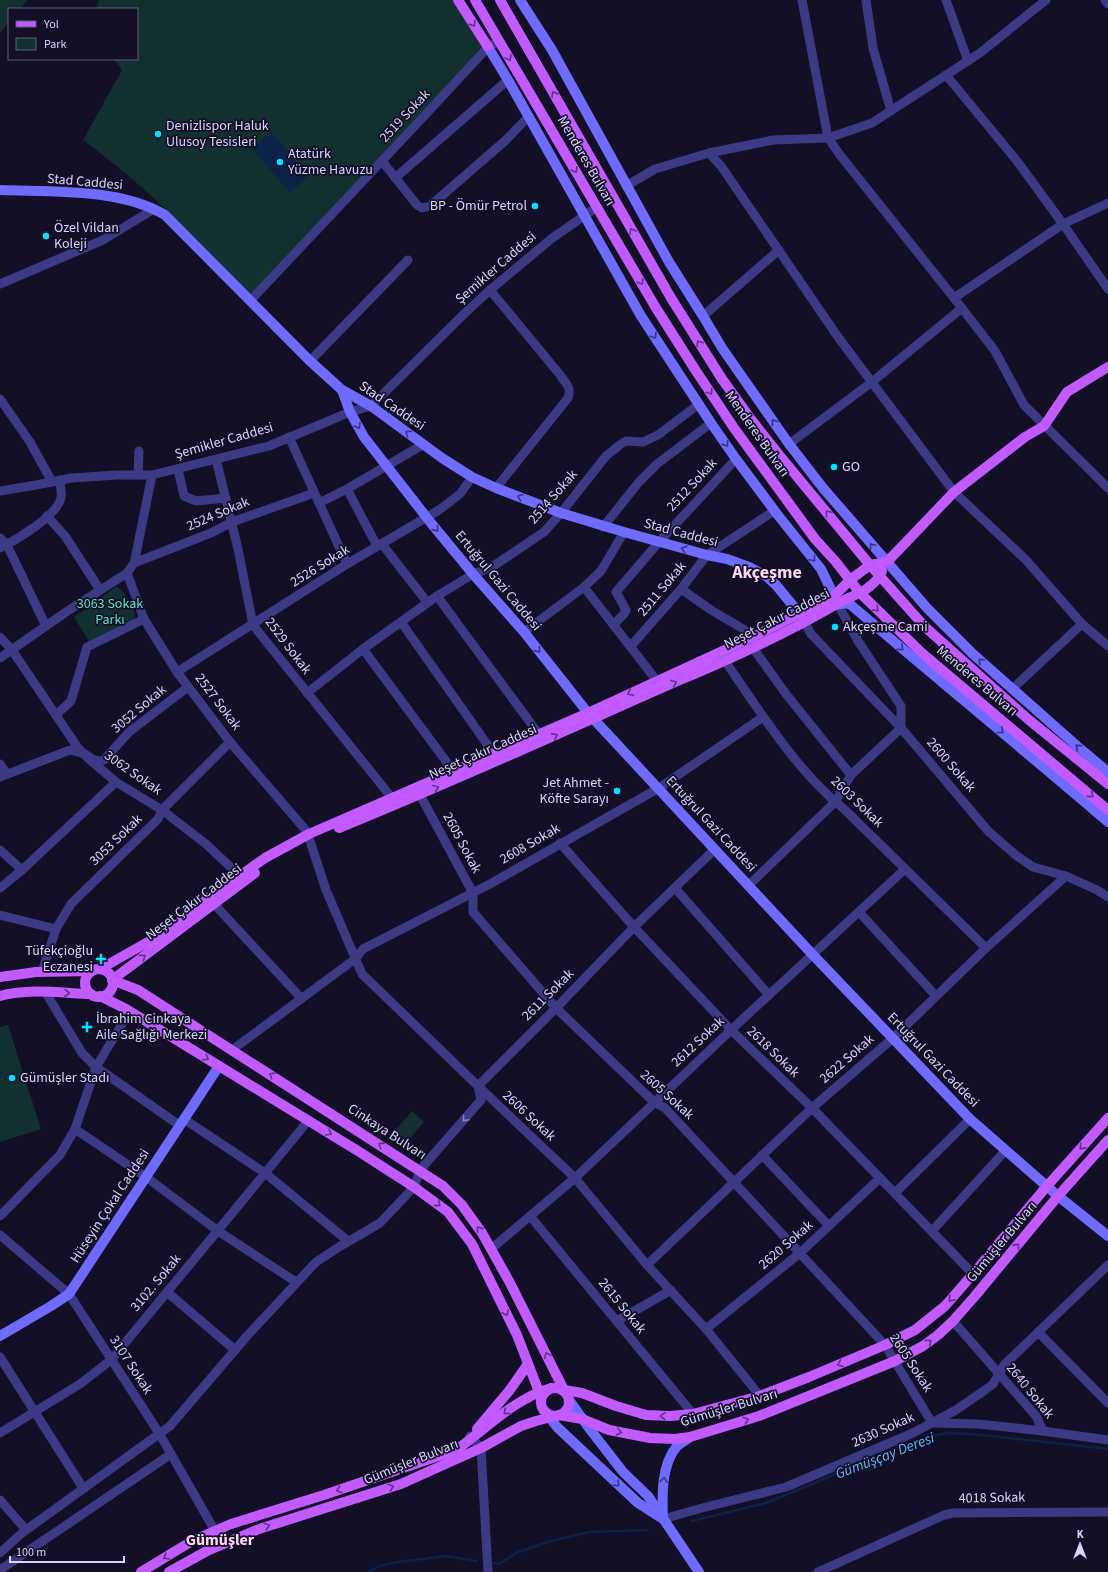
<svg xmlns="http://www.w3.org/2000/svg" width="1108" height="1572" viewBox="0 0 1108 1572" font-family="'Source Sans 3',sans-serif">
<style>
.green{fill:#12302f}
.water{fill:#0c2248}
.lines{fill:none;stroke-linecap:round;stroke-linejoin:round}
.stream{stroke:#0c2248;stroke-width:2.5}
.street{stroke:#3d3a85;stroke-width:9}
.secondary{stroke:#6f6bff;stroke-width:10}
.primary{stroke:#c25bff;stroke-width:10}
.oneway{stroke:#623188}
.oneway2{stroke:#38347d}
.oneway3{stroke:#837fbc}
.poi-dot{fill:#00e5ff;stroke:#130f26;stroke-width:1.5}
.labels{text-anchor:middle;dominant-baseline:central;stroke-width:3.5;stroke-linejoin:round;paint-order:stroke}
.street-label{font-size:14px;fill:#d9d4ff;stroke:#130f26}
.poi-label{font-size:14px;fill:#d9d4ff;stroke:#130f26;text-anchor:start}
.park-label{font-size:14px;fill:#5fe0c0;stroke:#130f26}
.water-label{font-size:15px;font-style:italic;fill:#62b6ff;stroke:#130f26}
.quarter-label{font-size:16px;font-weight:bold;fill:#ffd6f0;stroke:#130f26}
.district-label{font-size:18px;font-weight:bold;fill:#ffd6f0;stroke:#130f26}
</style>
<rect width="100%" height="100%" fill="#130f26"/>
<g class="green">
<path d="M0 0H28L20 9H9V22L0 33Z"/>
<path d="M99 0H453L488 47 250 301C220 271 193 237 163 207 138 183 111 161 83 140L122 70 114 59H137V9H96Z"/>
<path d="M116 587C122 588 134 606 135 613 135 615 134 617 134 619L89 641 74 617Z"/>
<path d="M8 1025 41 1129 0 1142V1027Z"/>
<path d="M412 1111 424 1122 406 1143 394 1132Z"/>
</g>
<path class="water" d="M271 132 309 176 290 193 252 148Z"/>
<g class="lines">
<g class="stream">
<path d="M692 1521 766 1503 923 1438 947 1433 972 1434 1108 1449"/>
<path d="M494 1563 499 1564 516 1553 551 1541 589 1532 648 1530"/>
<path d="M369 1572 380 1566 398 1562 446 1556 476 1561"/>
</g>
<g class="street">
<path d="M802 0 828 138 840 155 954 298 995 351 1024 405 1108 488"/>
<path d="M866 0 873 48 891 111"/>
<path d="M946 0 968 61"/>
<path d="M1105 0 1108 4"/>
<path d="M946 75 1017 161 1063 224 1108 289"/>
<path d="M709 153 721 166 838 337 954 492 1026 560 1082 624 1012 689"/>
<path d="M382 161 417 205 422 208 430 206 506 140 529 116"/>
<path d="M395 178 508 80"/>
<path d="M626 186 655 169 709 153 773 140 828 138 872 123 980 53 1046 0"/>
<path d="M0 284 103 240 154 209"/>
<path d="M490 290 561 376C566 384 572 388 568 398L496 488"/>
<path d="M954 298 1063 224 1108 203"/>
<path d="M250 301 427 113 488 47 499 41"/>
<path d="M703 316 779 250"/>
<path d="M310 361 408 260"/>
<path d="M0 399 30 442 52 482"/>
<path d="M289 437 347 564"/>
<path d="M789 444 872 382 962 308"/>
<path d="M216 459 238 549 253 625 392 798"/>
<path d="M178 469 184 496 196 501 226 498"/>
<path d="M138 475 139 451"/>
<path d="M347 489 377 546"/>
<path d="M0 491 36 485 72 478 117 475H152"/>
<path d="M319 503 347 489 424 444"/>
<path d="M47 516 65 536 100 590"/>
<path d="M603 527 639 482 657 464 711 423"/>
<path d="M0 538 7 545 46 626"/>
<path d="M382 544 427 602"/>
<path d="M0 548C16 540 57 516 61 498 62 493 60 485 60 480"/>
<path d="M134 563 211 533 232 522 314 493"/>
<path d="M127 573 144 619 177 672 230 742 309 834"/>
<path d="M584 587 657 681"/>
<path d="M681 589 711 610 755 636"/>
<path d="M437 596 538 733"/>
<path d="M835 599 858 641 901 706V728L988 831 1017 856 1033 867 1066 876 1097 890 1108 897"/>
<path d="M401 622 494 754"/>
<path d="M614 624 624 614 626 610 616 592 659 542 736 459"/>
<path d="M1082 624 1108 646"/>
<path d="M524 632 584 587 601 571 624 532"/>
<path d="M0 637 12 650 78 748 89 759 116 782 162 810 206 844 240 876"/>
<path d="M631 646 681 589 707 555 774 511"/>
<path d="M753 648 786 694 851 775"/>
<path d="M363 649 454 772"/>
<path d="M0 658 66 612 127 573 134 563 135 559 152 475 269 446 350 412 371 406 465 313 490 290 551 239 597 207"/>
<path d="M725 661C759 710 797 772 844 809L986 948"/>
<path d="M177 672 347 564 439 510 460 494 472 477"/>
<path d="M307 693 363 649 437 596 473 574 492 567 544 532 561 513 606 456 621 444 626 441 643 442 658 435 699 404"/>
<path d="M56 715 71 701 87 647 144 619"/>
<path d="M0 764 7 774"/>
<path d="M0 777 70 750 85 754 94 760 100 761 104 760 129 732 188 687"/>
<path d="M420 795 473 893V912L556 1008 654 1102 665 1108 885 1345 932 1423 978 1424 1043 1431"/>
<path d="M310 841 326 890 362 974 478 1086 575 1178 647 1265 706 1329 760 1396"/>
<path d="M560 843 634 927 731 1030 812 1108 973 1274"/>
<path d="M0 850 22 870"/>
<path d="M749 885 835 802 851 775 901 728 811 634 801 616"/>
<path d="M0 888 22 870 116 782"/>
<path d="M675 888 769 995"/>
<path d="M214 904 301 998"/>
<path d="M859 912 936 996"/>
<path d="M0 915 56 929"/>
<path d="M42 972 56 929 71 904 158 819 162 810 230 742"/>
<path d="M46 993 82 1053 96 1067 179 1125"/>
<path d="M232 1050 355 959 363 949 490 884 659 788 763 717"/>
<path d="M184 1119 265 1173 348 1241"/>
<path d="M75 1129 146 1177 218 1231 296 1282"/>
<path d="M762 1155 829 1226"/>
<path d="M895 1193 970 1119"/>
<path d="M0 1216 60 1155 75 1129 96 1067 130 1011"/>
<path d="M530 1216 693 1414"/>
<path d="M932 1231 1006 1150"/>
<path d="M0 1235 69 1294 159 1433 215 1531"/>
<path d="M491 1249 575 1178 731 1030 905 869"/>
<path d="M647 1265 812 1108 892 1039 986 948 1066 876"/>
<path d="M167 1292 235 1350"/>
<path d="M617 1321 671 1290"/>
<path d="M953 1321 1036 1416 1043 1431 1108 1440"/>
<path d="M706 1329 800 1253 880 1178"/>
<path d="M1038 1332 1108 1403"/>
<path d="M0 1357 83 1488"/>
<path d="M0 1433 80 1384 111 1360 308 1121"/>
<path d="M470 1436 481 1448 488 1572"/>
<path d="M0 1500 26 1530"/>
<path d="M663 1519 702 1508 786 1487 913 1433 956 1410 985 1390 993 1384 1004 1365 1108 1265"/>
<path d="M0 1553 22 1533 170 1426 247 1336 316 1262 339 1247 380 1223 414 1187 420 1170 481 1100 478 1086 556 1008 634 927 715 849"/>
<path d="M0 1572V1570L171 1454"/>
<path d="M818 1572 944 1515 953 1513 1108 1512"/>
</g>
<g class="secondary">
<path d="M520 0 552 50 669 262 703 316 722 348 789 444 823 488 927 608 973 654 1077 746 1108 772"/>
<path d="M488 47 508 80 641 316 711 423 736 459 777 514 821 569 834 596"/>
<path d="M0 190C52 192 120 188 165 215L310 361 342 390 371 406 442 458 472 477 496 488 561 513 624 532 707 555 727 559 749 567 766 576 776 585 799 613"/>
<path d="M342 390 350 412 364 437 431 523 473 574 524 632 588 713 813 955 970 1119 1058 1196 1108 1236"/>
<path d="M836 605 846 603 851 605C936 678 1023 749 1108 822"/>
<path d="M0 1336 51 1306 69 1294 219 1066"/>
<path d="M569 1400 589 1428 623 1472 648 1496 699 1572"/>
<path d="M546 1413 557 1427 638 1503 660 1517"/>
<path d="M663 1519C662 1496 661 1465 677 1446 681 1443 686 1440 690 1437"/>
</g>
<g class="primary">
<path d="M458 0 488 47"/>
<path d="M475 0 656 308 696 371 734 428 815 539 836 562 860 593 922 653 1108 810"/>
<path d="M500 0 671 298 722 379 750 418 780 456 870 565 925 627 1029 720 1108 784"/>
<path d="M339 828C452 782 562 732 673 683 731 659 788 633 842 601 851 596 861 594 869 587 874 583 880 577 882 571"/>
<path d="M100 969 171 929 207 899 265 858 309 834 588 713 755 636 834 596 850 580 870 565 887 562 954 492 1025 437 1044 426 1067 392 1108 367"/>
<circle cx="99" cy="983" r="14"/>
<path d="M0 977 36 972 91 971"/>
<path d="M112 980 255 873"/>
<path d="M112 980 138 990 443 1186 462 1205 482 1233 509 1281 564 1390"/>
<path d="M0 996C29 988 62 993 91 994"/>
<path d="M100 996 126 1009 358 1151 414 1187 448 1212 472 1244 517 1335 541 1397"/>
<circle cx="555" cy="1402" r="14"/>
<path d="M564 1390 582 1393 616 1406 646 1415 670 1416 693 1414 760 1396 809 1377 885 1345 915 1330 945 1306 973 1274 1047 1186 1108 1118"/>
<path d="M477 1429 509 1391 528 1364"/>
<path d="M141 1572 192 1541 231 1524 324 1495 456 1450C487 1428 514 1399 551 1388"/>
<path d="M169 1572 207 1551 259 1529 401 1484 481 1448 521 1426 536 1421 559 1415 582 1419 609 1430 650 1438 675 1439 690 1437 759 1416 895 1361 923 1346 938 1335 953 1321 975 1296 1058 1196 1108 1140"/>
</g>
</g>
<defs><path id="oneway-chevron" d="M-2-3.5L2.5 0L-2 3.5" fill="none" stroke-width="1.6" stroke-linecap="round" stroke-linejoin="round"/></defs>
<g class="oneway">
<use href="#oneway-chevron" transform="translate(473 24) rotate(58)"/>
<use href="#oneway-chevron" transform="translate(509 58) rotate(59)"/>
<use href="#oneway-chevron" transform="translate(554 94) rotate(-120)"/>
<use href="#oneway-chevron" transform="translate(575 170) rotate(59)"/>
<use href="#oneway-chevron" transform="translate(632 231) rotate(-120)"/>
<use href="#oneway-chevron" transform="translate(641 282) rotate(60)"/>
<use href="#oneway-chevron" transform="translate(699 343) rotate(-122)"/>
<use href="#oneway-chevron" transform="translate(710 392) rotate(56)"/>
<use href="#oneway-chevron" transform="translate(828 513) rotate(-130)"/>
<use href="#oneway-chevron" transform="translate(876 609) rotate(45)"/>
<use href="#oneway-chevron" transform="translate(674 683) rotate(-23)"/>
<use href="#oneway-chevron" transform="translate(630 693) rotate(155)"/>
<use href="#oneway-chevron" transform="translate(555 736) rotate(-24)"/>
<use href="#oneway-chevron" transform="translate(436 788) rotate(-23)"/>
<use href="#oneway-chevron" transform="translate(1091 795) rotate(40)"/>
<use href="#oneway-chevron" transform="translate(143 957) rotate(-36)"/>
<use href="#oneway-chevron" transform="translate(67 993) rotate(2)"/>
<use href="#oneway-chevron" transform="translate(206 1058) rotate(32)"/>
<use href="#oneway-chevron" transform="translate(272 1075) rotate(-148)"/>
<use href="#oneway-chevron" transform="translate(329 1133) rotate(31)"/>
<use href="#oneway-chevron" transform="translate(381 1145) rotate(-147)"/>
<use href="#oneway-chevron" transform="translate(1082 1147) rotate(132)"/>
<use href="#oneway-chevron" transform="translate(438 1204) rotate(37)"/>
<use href="#oneway-chevron" transform="translate(479 1229) rotate(-125)"/>
<use href="#oneway-chevron" transform="translate(1017 1246) rotate(-51)"/>
<use href="#oneway-chevron" transform="translate(951 1299) rotate(132)"/>
<use href="#oneway-chevron" transform="translate(506 1313) rotate(64)"/>
<use href="#oneway-chevron" transform="translate(929 1342) rotate(-37)"/>
<use href="#oneway-chevron" transform="translate(547 1355) rotate(-116)"/>
<use href="#oneway-chevron" transform="translate(840 1364) rotate(157)"/>
<use href="#oneway-chevron" transform="translate(506 1412) rotate(141)"/>
<use href="#oneway-chevron" transform="translate(663 1416) rotate(-178)"/>
<use href="#oneway-chevron" transform="translate(746 1420) rotate(-18)"/>
<use href="#oneway-chevron" transform="translate(619 1432) rotate(11)"/>
<use href="#oneway-chevron" transform="translate(391 1487) rotate(-18)"/>
<use href="#oneway-chevron" transform="translate(339 1490) rotate(161)"/>
<use href="#oneway-chevron" transform="translate(267 1526) rotate(-18)"/>
<use href="#oneway-chevron" transform="translate(166 1557) rotate(149)"/>
</g>
<g class="oneway2">
<use href="#oneway-chevron" transform="translate(654 336) rotate(57)"/>
<use href="#oneway-chevron" transform="translate(774 422) rotate(-126)"/>
<use href="#oneway-chevron" transform="translate(358 426) rotate(60)"/>
<use href="#oneway-chevron" transform="translate(408 433) rotate(-144)"/>
<use href="#oneway-chevron" transform="translate(726 444) rotate(55)"/>
<use href="#oneway-chevron" transform="translate(520 497) rotate(-159)"/>
<use href="#oneway-chevron" transform="translate(436 529) rotate(51)"/>
<use href="#oneway-chevron" transform="translate(872 546) rotate(-131)"/>
<use href="#oneway-chevron" transform="translate(684 549) rotate(-164)"/>
<use href="#oneway-chevron" transform="translate(813 559) rotate(51)"/>
<use href="#oneway-chevron" transform="translate(901 648) rotate(41)"/>
<use href="#oneway-chevron" transform="translate(538 650) rotate(51)"/>
<use href="#oneway-chevron" transform="translate(981 661) rotate(-138)"/>
<use href="#oneway-chevron" transform="translate(1001 731) rotate(39)"/>
<use href="#oneway-chevron" transform="translate(1078 747) rotate(-140)"/>
<use href="#oneway-chevron" transform="translate(664 1480) rotate(-81)"/>
<use href="#oneway-chevron" transform="translate(617 1484) rotate(43)"/>
</g>
<use class="oneway3" href="#oneway-chevron" transform="translate(465 1119) rotate(131)"/>
<g class="poi-dot">
<circle cx="158" cy="134" r="4"/>
<circle cx="280" cy="162" r="4"/>
<circle cx="535" cy="206" r="4"/>
<circle cx="46" cy="236" r="4"/>
<circle cx="834" cy="467" r="4"/>
<circle cx="835" cy="627" r="4"/>
<circle cx="617" cy="791" r="4"/>
<path d="M99 953h4v4h4v4h-4v4h-4v-4h-4v-4h4z"/>
<path d="M85 1021h4v4h4v4h-4v4h-4v-4h-4v-4h4z"/>
<circle cx="12" cy="1078" r="4"/>
</g>
<g class="labels">
<g class="street-label">
<text transform="translate(405 116) rotate(-47)">2519 Sokak</text>
<text transform="translate(586 161) rotate(60)">Menderes Bulvarı</text>
<text transform="translate(85 182) rotate(5)">Stad Caddesi</text>
<text transform="translate(496 268) rotate(-41)">Şemikler Caddesi</text>
<text transform="translate(392 406) rotate(34)">Stad Caddesi</text>
<text transform="translate(757 434) rotate(55)">Menderes Bulvarı</text>
<text transform="translate(224 441) rotate(-16)">Şemikler Caddesi</text>
<text transform="translate(692 485) rotate(-47)">2512 Sokak</text>
<text transform="translate(553 497) rotate(-49)">2514 Sokak</text>
<text transform="translate(218 514) rotate(-23)">2524 Sokak</text>
<text transform="translate(681 533) rotate(15)">Stad Caddesi</text>
<text transform="translate(320 566) rotate(-32)">2526 Sokak</text>
<text transform="translate(498 581) rotate(50)">Ertuğrul Gazi Caddesi</text>
<text transform="translate(662 589) rotate(-50)">2511 Sokak</text>
<text transform="translate(777 619) rotate(-27)">Neşet Çakır Caddesi</text>
<text transform="translate(288 646) rotate(53)">2529 Sokak</text>
<text transform="translate(977 681) rotate(40)">Menderes Bulvarı</text>
<text transform="translate(218 702) rotate(53)">2527 Sokak</text>
<text transform="translate(139 709) rotate(-40)">3052 Sokak</text>
<text transform="translate(483 752) rotate(-24)">Neşet Çakır Caddesi</text>
<text transform="translate(951 765) rotate(49)">2600 Sokak</text>
<text transform="translate(133 773) rotate(35)">3062 Sokak</text>
<text transform="translate(857 802) rotate(44)">2603 Sokak</text>
<text transform="translate(711 824) rotate(47)">Ertuğrul Gazi Caddesi</text>
<text transform="translate(116 840) rotate(-44)">3053 Sokak</text>
<text transform="translate(462 843) rotate(62)">2605 Sokak</text>
<text transform="translate(530 844) rotate(-30)">2608 Sokak</text>
<text transform="translate(194 902) rotate(-37)">Neşet Çakır Caddesi</text>
<text transform="translate(548 995) rotate(-45)">2611 Sokak</text>
<text transform="translate(698 1042) rotate(-43)">2612 Sokak</text>
<text transform="translate(773 1052) rotate(44)">2618 Sokak</text>
<text transform="translate(847 1059) rotate(-41)">2622 Sokak</text>
<text transform="translate(933 1060) rotate(46)">Ertuğrul Gazi Caddesi</text>
<text transform="translate(667 1095) rotate(42)">2605 Sokak</text>
<text transform="translate(529 1116) rotate(43)">2606 Sokak</text>
<text transform="translate(387 1132) rotate(33)">Cinkaya Bulvarı</text>
<text transform="translate(110 1206) rotate(-57)">Hüseyin Çokal Caddesi</text>
<text transform="translate(1002 1242) rotate(-50)">Gümüşler Bulvarı</text>
<text transform="translate(786 1245) rotate(-41)">2620 Sokak</text>
<text transform="translate(156 1283) rotate(-50)">3102. Sokak</text>
<text transform="translate(622 1306) rotate(51)">2615 Sokak</text>
<text transform="translate(911 1363) rotate(57)">2605 Sokak</text>
<text transform="translate(131 1365) rotate(57)">3107 Sokak</text>
<text transform="translate(1030 1391) rotate(51)">2640 Sokak</text>
<text transform="translate(729 1408) rotate(-17)">Gümüşler Bulvarı</text>
<text transform="translate(883 1430) rotate(-24)">2630 Sokak</text>
<text transform="translate(411 1462) rotate(-22)">Gümüşler Bulvarı</text>
<text transform="translate(992 1498) rotate(-1)">4018 Sokak</text>
</g>
<g class="poi-label">
<text x="166" y="126">Denizlispor Haluk<tspan x="166" dy="16">Ulusoy Tesisleri</tspan></text>
<text x="288" y="154">Atatürk<tspan x="288" dy="16">Yüzme Havuzu</tspan></text>
<text x="527" y="206" text-anchor="end">BP - Ömür Petrol</text>
<text x="54" y="228">Özel Vildan<tspan x="54" dy="16">Koleji</tspan></text>
<text x="842" y="467">GO</text>
<text x="843" y="627">Akçeşme Cami</text>
<text x="609" y="783" text-anchor="end">Jet Ahmet -<tspan x="609" dy="16">Köfte Sarayı</tspan></text>
<text x="93" y="951" text-anchor="end">Tüfekçioğlu<tspan x="93" dy="16">Eczanesi</tspan></text>
<text x="96" y="1019">İbrahim Cinkaya<tspan x="96" dy="16">Aile Sağlığı Merkezi</tspan></text>
<text x="20" y="1078">Gümüşler Stadı</text>
</g>
<g class="park-label">
<text x="110" y="604">3063 Sokak<tspan x="110" dy="16">Parkı</tspan></text>
</g>
<g class="water-label">
<text transform="translate(885 1456) rotate(-21)">Gümüşçay Deresi</text>
</g>
<g class="quarter-label">
<text x="220" y="1540">Gümüşler</text>
</g>
<g class="district-label">
<text x="767" y="572">Akçeşme</text>
</g>
</g>
<rect x="8" y="8" width="130" height="52" fill="#130f26" stroke="#625e7d"/>
<rect x="16" y="21" width="20" height="6" fill="#c25bff" stroke="#625e7d"/>
<text x="44" y="28" font-size="12" fill="#d9d4ff">Yol</text>
<rect x="16" y="38" width="20" height="12" fill="#12302f" stroke="#625e7d"/>
<text x="44" y="48" font-size="12" fill="#d9d4ff">Park</text>
<g transform="translate(1080 1544)" stroke="#130f26" stroke-width="3" paint-order="stroke">
<path d="M0-3L7 15L0 10L-7 15Z" fill="#d9d4ff"/>
<text y="-6" font-size="11" font-weight="bold" text-anchor="middle" fill="#d9d4ff">K</text>
</g>
<path d="M10 1556v6h114v-6" fill="none" stroke="#d9d4ff" stroke-width="2"/>
<text x="16" y="1556" font-size="12" fill="#d9d4ff" stroke="#130f26" stroke-width="3" paint-order="stroke">100 m</text>
</svg>
